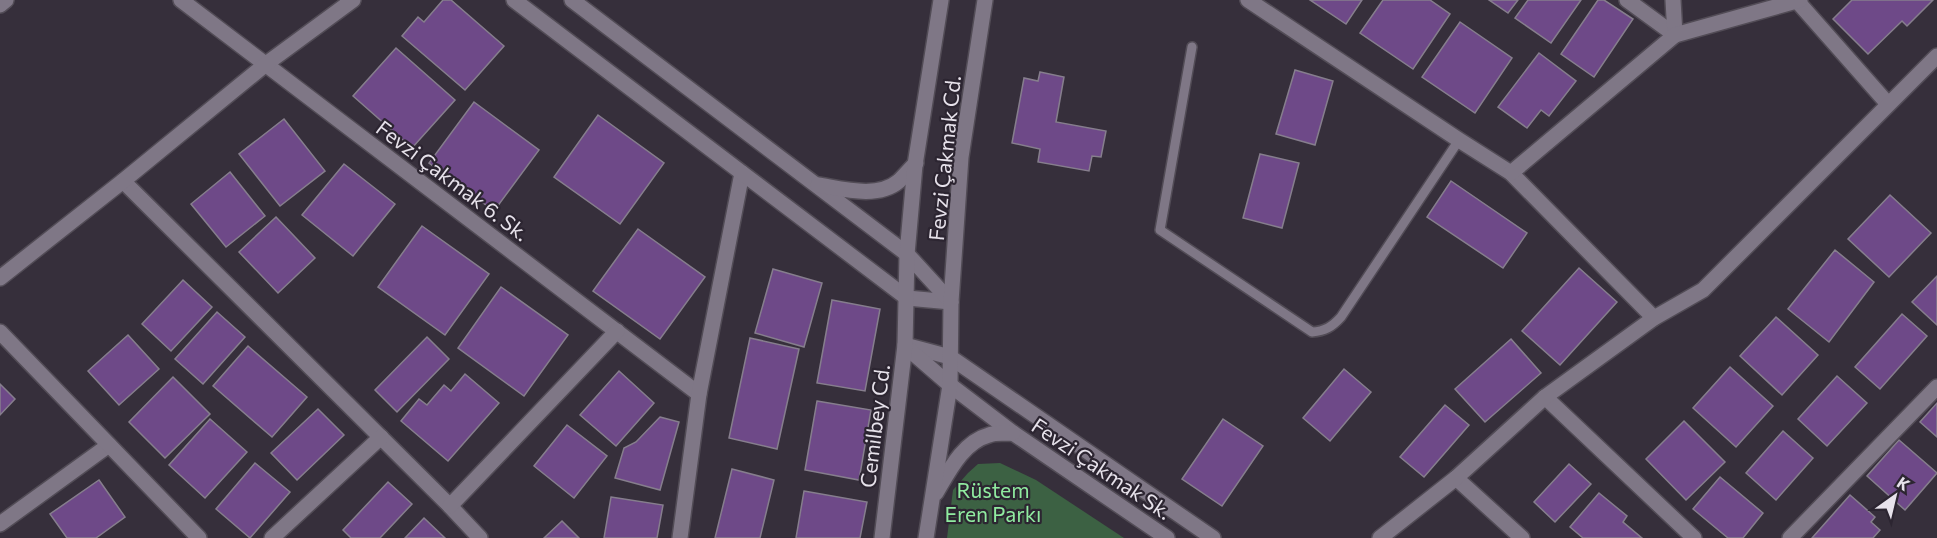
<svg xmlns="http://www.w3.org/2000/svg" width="1937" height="538" viewBox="0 0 1937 538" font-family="Commissioner,sans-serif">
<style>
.green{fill:#3c6143}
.building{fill:#6e4988;stroke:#867e8d;stroke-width:1.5}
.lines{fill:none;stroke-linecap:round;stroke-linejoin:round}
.lane-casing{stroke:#524c56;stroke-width:12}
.street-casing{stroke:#524c56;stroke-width:18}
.secondary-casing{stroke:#524c56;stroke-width:18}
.lane{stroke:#7f7786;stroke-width:9}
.street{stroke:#7f7786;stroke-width:15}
.secondary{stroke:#7f7786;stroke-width:15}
.labels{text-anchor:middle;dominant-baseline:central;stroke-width:4.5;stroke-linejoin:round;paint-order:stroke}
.street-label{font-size:21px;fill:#e7e2eb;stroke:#2c2531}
.park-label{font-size:21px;fill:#90eba0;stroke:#2c2531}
</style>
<rect width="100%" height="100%" fill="#362f3b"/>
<path class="green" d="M1000 463 1036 480 1124 538H947L953 490 968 473 978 464Z"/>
<g class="building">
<path d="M443 0H451L504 46 465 90 402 36 418 17 424 22Z"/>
<path d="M1310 0H1362L1346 24Z"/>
<path d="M1383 0H1430L1450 14 1413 69 1360 33Z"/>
<path d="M1489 0H1518L1508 13Z"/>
<path d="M1528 0H1581L1551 43 1515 18Z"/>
<path d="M1598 0H1604L1633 19 1594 77 1561 54Z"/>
<path d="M1852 0H1933L1907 26 1902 21 1868 54 1833 19Z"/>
<path d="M1460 22 1512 58 1475 113 1422 77Z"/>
<path d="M396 48 455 100 412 148 353 96Z"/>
<path d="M1539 53 1576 81 1549 116 1541 110 1527 128 1498 107Z"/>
<path d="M1295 70 1333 81 1315 145 1276 134Z"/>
<path d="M1040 72 1064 77 1056 122 1106 131 1101 157 1092 156 1089 171 1038 162 1040 149 1012 143 1024 78 1038 81Z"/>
<path d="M474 102 539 150 494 211 429 163Z"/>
<path d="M598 115 664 163 620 224 554 177Z"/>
<path d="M284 119 325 171 280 206 239 154Z"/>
<path d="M1260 154 1299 163 1282 228 1243 218Z"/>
<path d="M344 164 395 204 353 256 302 215Z"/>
<path d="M230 172 265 216 226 247 191 204Z"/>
<path d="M1451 181 1527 233 1503 268 1427 217Z"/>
<path d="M1890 195 1931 233 1889 277 1848 239Z"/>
<path d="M276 217 315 258 278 293 239 252Z"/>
<path d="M422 226 489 274 445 335 378 287Z"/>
<path d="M638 229 705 277 660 339 593 291Z"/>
<path d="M1835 250 1874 282 1829 342 1788 309Z"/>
<path d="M1579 268 1617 302 1560 365 1522 331Z"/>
<path d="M773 269 822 283 804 347 755 333Z"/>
<path d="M1937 276V325L1912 302Z"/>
<path d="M183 280 212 307 171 351 142 324Z"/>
<path d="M501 287 568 335 524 396 458 348Z"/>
<path d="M832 300 880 309 865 391 817 383Z"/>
<path d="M217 312 245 337 203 384 175 359Z"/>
<path d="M1902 314 1927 336 1880 389 1855 367Z"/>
<path d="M1776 317 1818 355 1782 395 1740 356Z"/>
<path d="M128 335 159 369 119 405 88 371Z"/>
<path d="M427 337 449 359 397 412 375 390Z"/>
<path d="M750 338 799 349 777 449 729 438Z"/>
<path d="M1511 339 1541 373 1485 422 1455 389Z"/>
<path d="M248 346 307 397 272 437 213 386Z"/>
<path d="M1730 367 1773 406 1736 447 1693 408Z"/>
<path d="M1344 369 1371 392 1330 441 1303 418Z"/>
<path d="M619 371 654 403 616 446 580 415Z"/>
<path d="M465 374 499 403 448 461 401 421 419 399 427 405 444 385 451 391Z"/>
<path d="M1837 376 1867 403 1827 446 1798 419Z"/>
<path d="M173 377 210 414 165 458 129 422Z"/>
<path d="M0 384 15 399 0 415Z"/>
<path d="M817 401 871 410 859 480 805 470Z"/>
<path d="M1937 403V437L1920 422Z"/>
<path d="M1445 405 1469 425 1424 477 1400 457Z"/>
<path d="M318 409 344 435 297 480 271 453Z"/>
<path d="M660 417 679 422 660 490 615 478 624 448 636 442Z"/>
<path d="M210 419 247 452 205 498 169 465Z"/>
<path d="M1223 419 1263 446 1222 506 1182 479Z"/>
<path d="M1684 421 1725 462 1686 500 1646 459Z"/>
<path d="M567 425 607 456 574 498 534 466Z"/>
<path d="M1783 431 1813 458 1776 500 1746 473Z"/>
<path d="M1899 440 1937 473 1905 510 1867 476Z"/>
<path d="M255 463 290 492 250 538 216 509Z"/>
<path d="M1569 464 1591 484 1555 522 1534 502Z"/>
<path d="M732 469 774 480 760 538H715Z"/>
<path d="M1720 477 1763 513 1743 538H1728L1693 509Z"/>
<path d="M99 480 125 517 96 538H67L50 514Z"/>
<path d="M388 482 412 504 380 538H351L343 530Z"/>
<path d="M804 491 867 502 860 538H796Z"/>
<path d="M1599 493 1627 516 1623 522 1642 538H1583L1570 527Z"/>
<path d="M1850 495 1875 517 1871 522 1880 530 1873 538H1812Z"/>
<path d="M611 497 663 505 657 538H604Z"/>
<path d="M424 518 445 538H405Z"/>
<path d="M562 521 579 538H544Z"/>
</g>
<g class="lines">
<defs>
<path id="lane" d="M1192 47 1160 230 1312 332C1325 331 1332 327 1341 317L1459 140"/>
<g id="street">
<path d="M181 0 699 394"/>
<path d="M1248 0 1459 140 1511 173 1654 318"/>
<path d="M1627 0 1675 35"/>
<path d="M1673 0 1675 35"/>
<path d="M1798 2 1888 104"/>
<path d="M0 5 6 0"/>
<path d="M1511 173 1675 35 1800 0"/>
<path d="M123 181 450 506 480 538"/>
<path d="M1545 397 1694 538"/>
<path d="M1456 478 1522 538"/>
<path d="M450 506 617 331"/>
<path d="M0 524 109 445"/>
<path d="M272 538 381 437"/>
<path d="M680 538 699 394 742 173"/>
<path d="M1790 538 1937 387"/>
</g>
<g id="secondary">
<path d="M514 0 907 298 951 302"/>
<path d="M572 0 907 254 951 302"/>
<path d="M818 185C843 189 878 199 899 181 905 175 910 169 916 163"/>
<path d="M0 278 123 181 266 64 353 0"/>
<path d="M0 332 199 538"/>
<path d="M905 345 950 357 1213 538"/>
<path d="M906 347 950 385 1013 433 1167 538"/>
<path d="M936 493C949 471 963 442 989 435 996 432 1005 434 1013 433"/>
<path d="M882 538 905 345 907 254 915 165 941 0"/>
<path d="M926 538 950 385 951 302 961 157 985 0"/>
<path d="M1380 538 1456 478 1545 397 1654 318 1703 290 1937 56"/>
</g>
</defs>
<use href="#lane" class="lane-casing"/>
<use href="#street" class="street-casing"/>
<use href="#secondary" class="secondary-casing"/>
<use href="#lane" class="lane"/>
<use href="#street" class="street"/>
<use href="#secondary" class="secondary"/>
</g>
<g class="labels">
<g class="street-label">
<text transform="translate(944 158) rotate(-84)">Fevzi Çakmak Cd.</text>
<text transform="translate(453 180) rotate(37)">Fevzi Çakmak 6. Sk.</text>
<text transform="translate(874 426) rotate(-83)">Cemilbey Cd.</text>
<text transform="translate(1102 468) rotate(34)">Fevzi Çakmak Sk.</text>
</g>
<g class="park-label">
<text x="993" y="489">Rüstem<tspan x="993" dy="24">Eren Parkı</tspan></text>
</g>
</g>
<g transform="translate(1895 496) rotate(34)" stroke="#2c2531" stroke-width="4.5" paint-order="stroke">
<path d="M0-4.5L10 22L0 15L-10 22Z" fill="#e7e2eb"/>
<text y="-9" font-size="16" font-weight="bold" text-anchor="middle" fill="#e7e2eb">K</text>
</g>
</svg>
